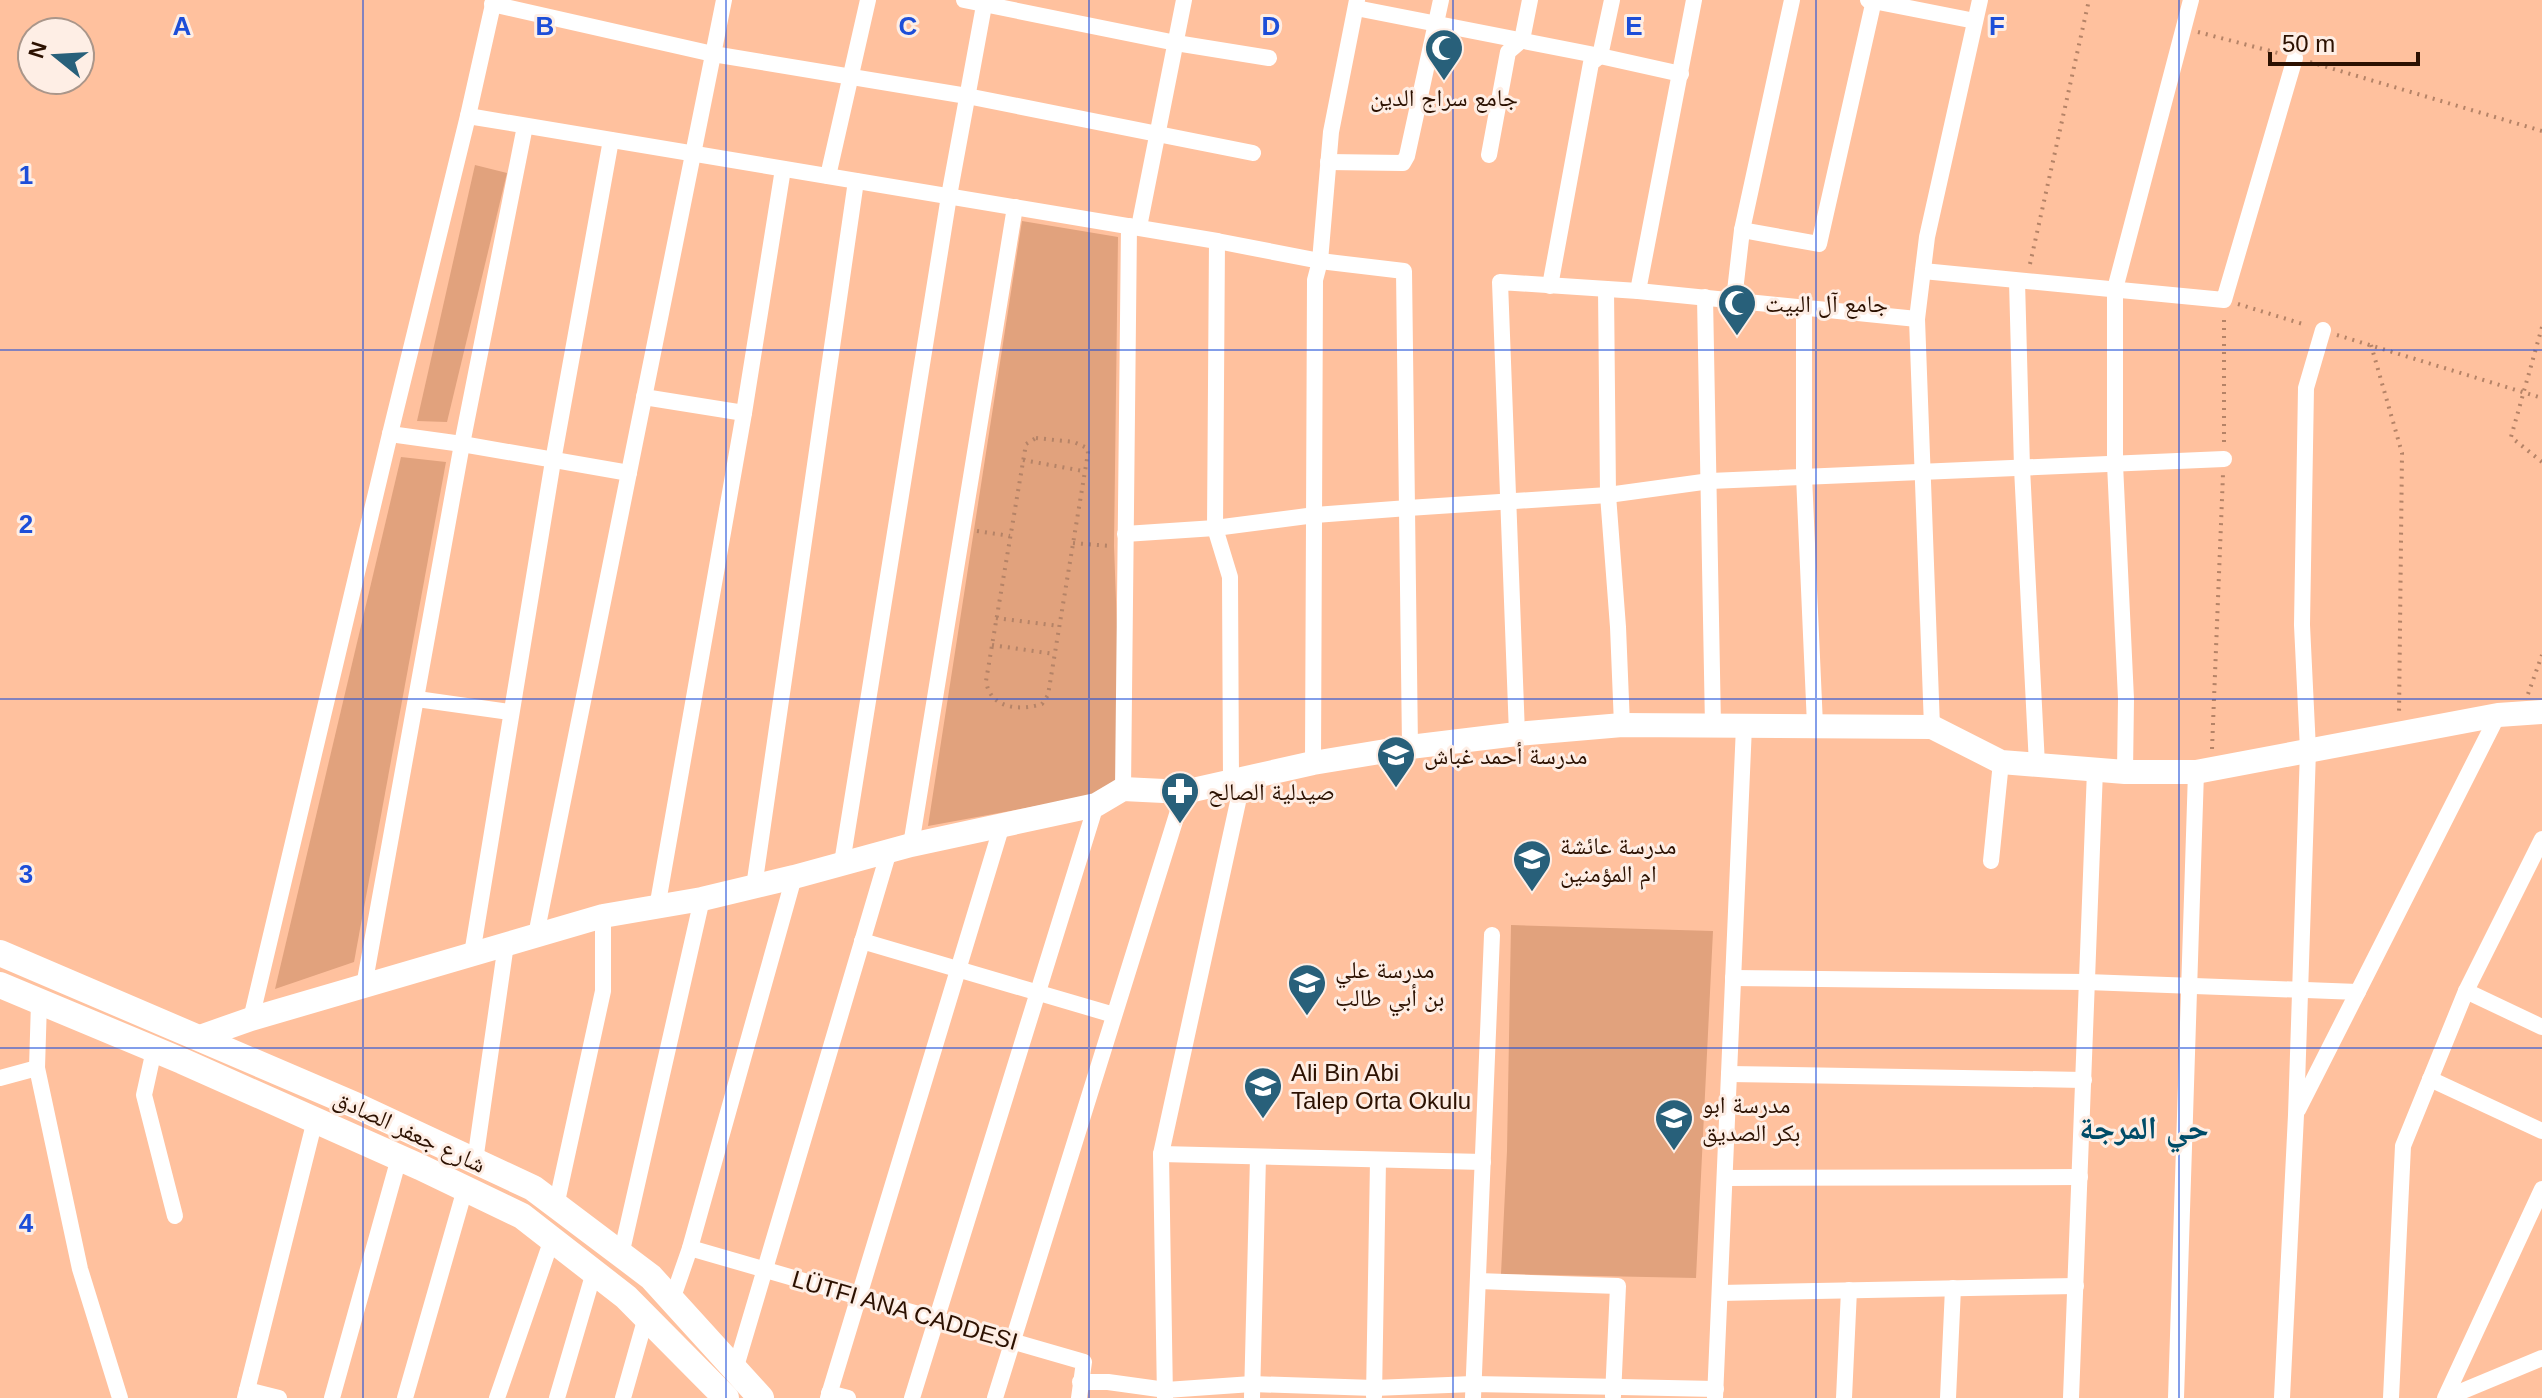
<svg xmlns="http://www.w3.org/2000/svg" width="2542" height="1398" viewBox="0 0 2542 1398" font-family="Arial,'Noto Naskh Arabic',sans-serif">
<style>
.green{fill:#e1a27d}
.lines{fill:none;stroke-linecap:round;stroke-linejoin:round}
.path{stroke:#b58367;stroke-width:4;stroke-dasharray:2 6;stroke-linecap:butt}
.street{stroke:#fff;stroke-width:16}
.secondary{stroke:#fff;stroke-width:24}
.primary{stroke:#fff;stroke-width:26}
.grid{fill:none;stroke:#1d4ed8;stroke-width:2;stroke-opacity:0.55}
.labels{text-anchor:middle;dominant-baseline:central;stroke-width:6;stroke-linejoin:round;paint-order:stroke}
.poi-label{font-size:24px;fill:#2c1101;stroke:#feeee5;text-anchor:start}
.street-label{font-size:24px;fill:#2c1101;stroke:#feeee5}
.district-label{font-size:32px;font-weight:bold;fill:#004c68;stroke:#feeee5}
.grid-label{font-size:26px;text-anchor:middle;font-weight:bold;fill:#1d4ed8;stroke:#feeee5;stroke-width:6;stroke-linejoin:round;paint-order:stroke}
</style>
<rect width="100%" height="100%" fill="#ffc19e"/>
<g class="green">
<path d="M475 165 507 173 447 422 417 421Z"/>
<path d="M1022 221 1118 237 1114 546 1123 790 928 826Z"/>
<path d="M401 457 446 462 354 962 275 989Z"/>
<path d="M1511 925 1713 931 1696 1278 1501 1274 1507 1151Z"/>
</g>
<g class="lines">
<g class="path">
<path d="M2198 32 2278 53"/>
<path d="M2310 62 2542 131"/>
<path d="M2030 264 2089 0"/>
<path d="M2238 304 2306 325"/>
<path d="M2542 327 2511 437 2542 462"/>
<path d="M2337 335 2542 398"/>
<path d="M2371 345 2402 453 2399 715"/>
<path d="M1036 438 1074 442 1087 448 1088 453 1048 695 1042 704C1020 711 990 709 986 681L1026 444Z"/>
<path d="M2224 442V314"/>
<path d="M1023 460 1083 471"/>
<path d="M977 531 1010 536"/>
<path d="M1073 543 1110 546"/>
<path d="M996 618 1059 626"/>
<path d="M992 645 1054 654"/>
<path d="M2528 694 2542 655"/>
<path d="M2212 749 2223 474"/>
</g>
<g class="street">
<path d="M964 0 1176 43 1269 58"/>
<path d="M1868 0 1975 21"/>
<path d="M492 4 713 54 967 96 1253 153"/>
<path d="M1356 8 1600 56 1681 74"/>
<path d="M468 116 1217 241 1320 261 1404 271 1410 747"/>
<path d="M1489 155 1508 52 1522 40 1530 0"/>
<path d="M1328 162 1403 163 1407 156 1441 0"/>
<path d="M828 176 868 0"/>
<path d="M1139 227 1184 0"/>
<path d="M1742 230 1819 244 1874 0"/>
<path d="M1217 241 1215 528 1230 577 1231 781"/>
<path d="M1923 271 2224 300 2295 58"/>
<path d="M2017 281 2022 468 2037 765"/>
<path d="M1550 286 1591 63 1600 56 1612 0"/>
<path d="M1606 289 1608 495 1618 627 1622 725"/>
<path d="M1638 291 1694 0"/>
<path d="M1705 297 1713 726"/>
<path d="M1734 300 1742 230 1792 0"/>
<path d="M1804 309V476L1815 725"/>
<path d="M644 397 744 413"/>
<path d="M390 434 462 444 629 473"/>
<path d="M1125 534 1215 528 1315 515 1408 508 1608 495 1710 481 2224 459"/>
<path d="M417 699 510 712"/>
<path d="M1932 727 1917 319 1927 237 1980 0"/>
<path d="M1517 734 1500 282 1638 291 1917 319"/>
<path d="M1313 763 1315 280 1320 261 1331 132 1357 0"/>
<path d="M2125 772 2126 699 2115 464V289L2191 0"/>
<path d="M1123 789 1129 226"/>
<path d="M911 845 1015 207"/>
<path d="M1991 861 2001 762"/>
<path d="M842 863 949 196 985 0"/>
<path d="M754 887 856 181"/>
<path d="M657 908 744 413 783 169"/>
<path d="M536 935 724 0"/>
<path d="M862 941 1114 1015"/>
<path d="M472 954 553 461 611 140"/>
<path d="M1733 978 2087 982 2358 992"/>
<path d="M364 986 462 444 525 126"/>
<path d="M2466 991 2542 1027"/>
<path d="M39 1002 37 1068 80 1269 120 1398"/>
<path d="M251 1019 390 434 468 116 494 0"/>
<path d="M154 1050 144 1095 175 1216"/>
<path d="M1729 1074 2084 1080"/>
<path d="M0 1078 37 1068"/>
<path d="M2430 1079 2542 1131"/>
<path d="M2298 1110 2498 715"/>
<path d="M1161 1154 1483 1162"/>
<path d="M475 1161 506 944"/>
<path d="M1725 1178 2080 1177"/>
<path d="M556 1206 603 991V916"/>
<path d="M690 1248 1084 1362 1079 1398"/>
<path d="M621 1255 702 899"/>
<path d="M1478 1281 1618 1286 1613 1396"/>
<path d="M1720 1293 2076 1286"/>
<path d="M672 1300 690 1248 794 877"/>
<path d="M735 1370 889 851"/>
<path d="M1080 1382H1108L1166 1390 1252 1384 1374 1388 1473 1384 1716 1389"/>
<path d="M247 1390 279 1398"/>
<path d="M829 1393 848 1398"/>
<path d="M1374 1396 1378 1161"/>
<path d="M245 1398 315 1120"/>
<path d="M332 1398 399 1158"/>
<path d="M405 1398 465 1189"/>
<path d="M497 1398 552 1239"/>
<path d="M557 1398 594 1272"/>
<path d="M623 1398 646 1317"/>
<path d="M828 1398 1002 825"/>
<path d="M912 1398 1096 805"/>
<path d="M995 1398 1184 792"/>
<path d="M1165 1398 1161 1154 1243 779"/>
<path d="M1252 1398 1258 1157"/>
<path d="M1473 1398 1492 935"/>
<path d="M1715 1398 1744 726"/>
<path d="M1844 1398 1849 1290"/>
<path d="M1948 1398 1953 1288"/>
<path d="M2071 1398 2095 770"/>
<path d="M2176 1398 2196 772"/>
<path d="M2282 1398 2296 1115 2308 750 2302 625 2306 388 2323 330"/>
<path d="M2391 1398 2403 1146 2466 991 2542 839"/>
<path d="M2445 1398 2542 1189"/>
<path d="M2446 1398 2542 1358"/>
</g>
<path class="secondary" d="M197 1038 251 1019 603 916 702 899 794 877 911 845 1096 805 1123 789 1184 792 1313 763 1410 747 1517 734 1622 725 1932 727 2001 762 2125 772H2196L2498 715 2542 712"/>
<g class="primary">
<path d="M0 953 355 1105 533 1188 651 1277 761 1398"/>
<path d="M0 985 182 1061 420 1167 522 1216 626 1297 726 1398"/>
</g>
</g>
<path class="grid" d="M363 0V1398M726 0V1398M1089 0V1398M1453 0V1398M1816 0V1398M2179 0V1398M0 350H2542M0 699H2542M0 1048H2542"/>
<defs>
<symbol id="mosque-pin" viewBox="-11 -11 22 30"><path d="M0 17L-7.5 6A9.5 9.5 0 1 1 7.5 6Z" fill="#28607a" stroke="#feeee5"/><path d="M3.5-4.9A6 6 0 1 0 3.5 4.9A5 5 0 1 1 3.5-4.9Z" fill="#fff"/></symbol>
<symbol id="school-pin" viewBox="-11 -11 22 30"><path d="M0 17L-7.5 6A9.5 9.5 0 1 1 7.5 6Z" fill="#28607a" stroke="#feeee5"/><path d="M0-5L7-2L0 1L-7-2ZM-4 1L0 2.5L4 1V4Q0 6-4 4Z" fill="#fff"/></symbol>
<symbol id="pharmacy-pin" viewBox="-11 -11 22 30"><path d="M0 17L-7.5 6A9.5 9.5 0 1 1 7.5 6Z" fill="#28607a" stroke="#feeee5"/><path d="M-2-6h4v4h4v4h-4v4h-4v-4h-4v-4h4Z" fill="#fff"/></symbol>
</defs>
<g fill-rule="evenodd">
<use href="#mosque-pin" x="1422" y="26" width="44" height="60"/>
<use href="#mosque-pin" x="1715" y="281" width="44" height="60"/>
<use href="#school-pin" x="1374" y="733" width="44" height="60"/>
<use href="#pharmacy-pin" x="1158" y="769" width="44" height="60"/>
<use href="#school-pin" x="1510" y="837" width="44" height="60"/>
<use href="#school-pin" x="1285" y="961" width="44" height="60"/>
<use href="#school-pin" x="1241" y="1064" width="44" height="60"/>
<use href="#school-pin" x="1652" y="1096" width="44" height="60"/>
</g>
<g class="labels">
<g class="poi-label">
<text x="1444" y="97" text-anchor="middle">جامع سراج الدين</text>
<text x="1765" y="303">جامع آل البيت</text>
<text x="1424" y="755">مدرسة أحمد غباش</text>
<text x="1208" y="791">صيدلية الصالح</text>
<text x="1560" y="845">مدرسة عائشة<tspan x="1560" dy="28">ام المؤمنين</tspan></text>
<text x="1335" y="969">مدرسة علي<tspan x="1335" dy="28">بن أبي طالب</tspan></text>
<text x="1291" y="1072">Ali Bin Abi<tspan x="1291" dy="28">Talep Orta Okulu</tspan></text>
<text x="1702" y="1104">مدرسة ابو<tspan x="1702" dy="28">بكر الصديق</tspan></text>
</g>
<g class="street-label">
<text transform="translate(410 1131) rotate(25)">شارع جعفر الصادق</text>
<text transform="translate(905 1310) rotate(16)">LÜTFI ANA CADDESI</text>
</g>
<g class="district-label">
<text x="2144" y="1128">حي المرجة</text>
</g>
</g>
<g class="grid-label">
<text x="182" y="35">A</text>
<text x="545" y="35">B</text>
<text x="908" y="35">C</text>
<text x="1271" y="35">D</text>
<text x="1634" y="35">E</text>
<text x="1997" y="35">F</text>
<text x="26" y="184">1</text>
<text x="26" y="533">2</text>
<text x="26" y="883">3</text>
<text x="26" y="1232">4</text>
</g>
<g transform="translate(56 56) rotate(288)"><circle r="38" fill="#feeee5" stroke="#aa968a" stroke-width="2"/>
<path d="M0-6L14 30L0 20L-14 30Z" fill="#28607a"/>
<text y="-12" font-size="22" font-weight="bold" text-anchor="middle" fill="#2c1101">N</text>
</g>
<path d="M2270 52v12h148v-12" fill="none" stroke="#2c1101" stroke-width="4"/>
<text x="2282" y="52" font-size="24" fill="#2c1101" stroke="#feeee5" stroke-width="6" paint-order="stroke">50 m</text>
</svg>
